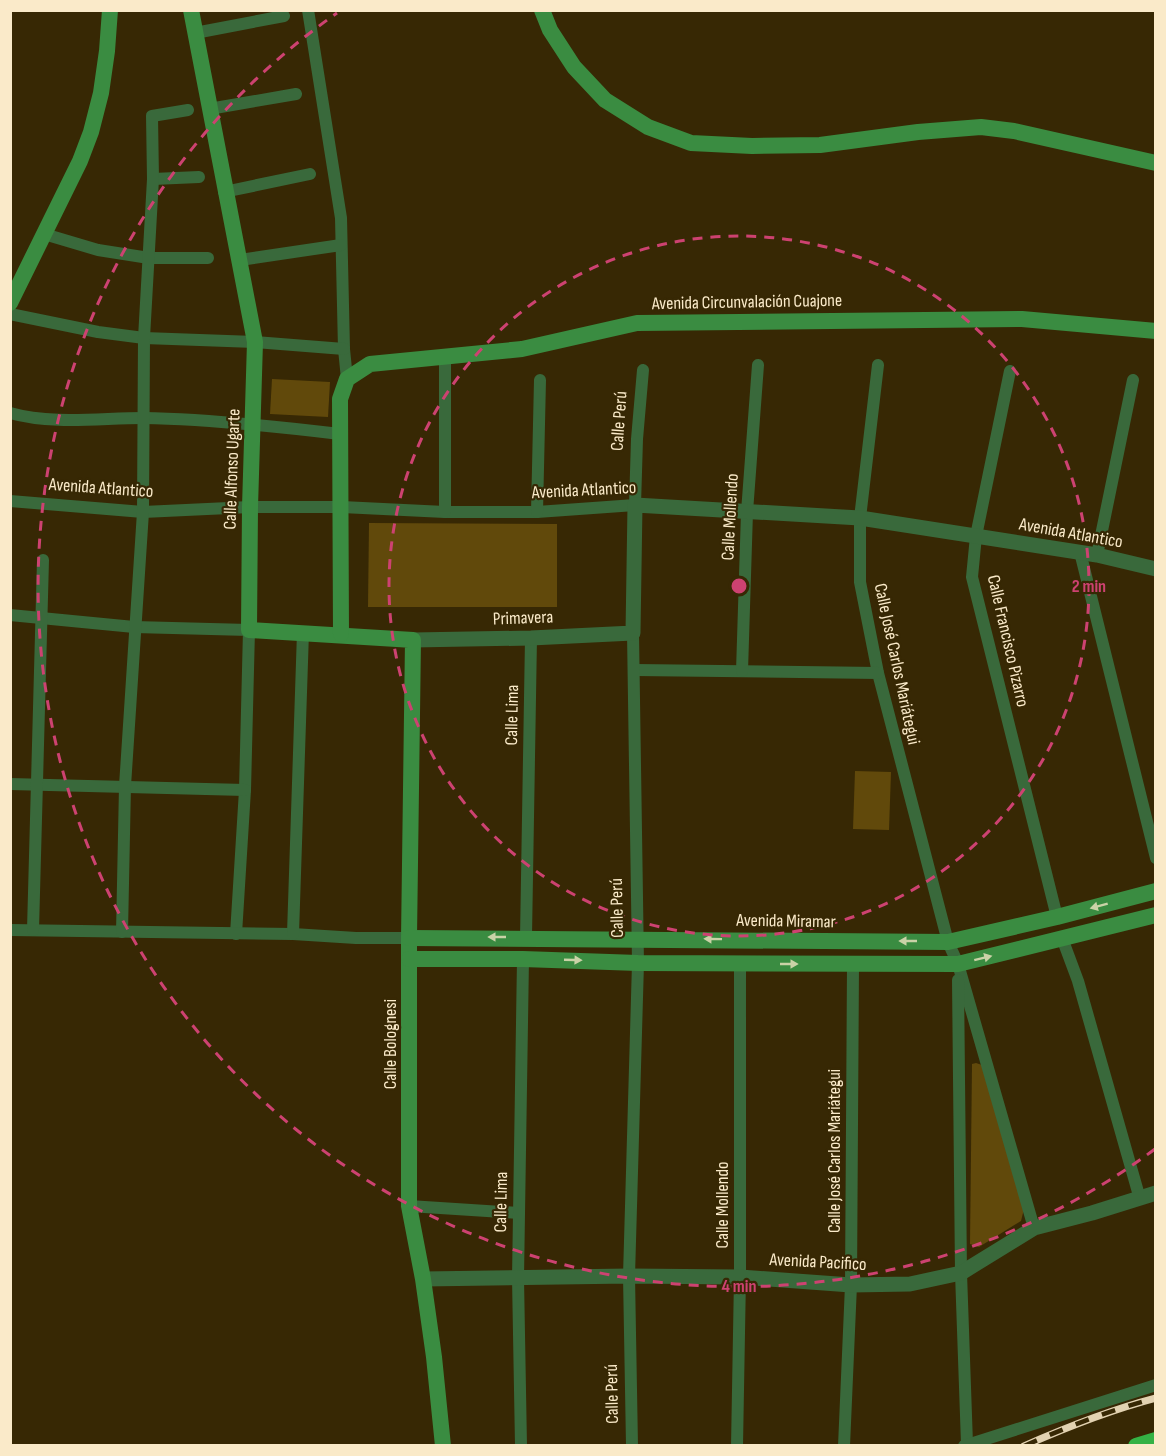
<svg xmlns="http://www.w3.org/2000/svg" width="1166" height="1456" viewBox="0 0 1166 1456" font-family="'Sofia Sans Condensed',sans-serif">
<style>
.park{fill:#61490b}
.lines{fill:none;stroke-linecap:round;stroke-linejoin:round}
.minor{stroke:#39693b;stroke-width:12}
.tertiary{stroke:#39693b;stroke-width:15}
.secondary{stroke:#3a8c41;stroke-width:16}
.trunk{stroke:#34b245;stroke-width:16}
.rail-casing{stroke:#e2d2b1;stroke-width:7}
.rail{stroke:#372804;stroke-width:4.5;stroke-dasharray:14;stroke-linecap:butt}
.oneway{fill:#cad2a7}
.ring{fill:none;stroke:#cd4271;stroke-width:3;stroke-dasharray:10 8}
.labels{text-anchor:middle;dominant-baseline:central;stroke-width:4.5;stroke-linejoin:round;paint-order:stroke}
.street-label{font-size:18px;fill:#faeac9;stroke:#372804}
.centre{fill:#cd4271;stroke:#372804;stroke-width:3}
.ring-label{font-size:18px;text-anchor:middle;font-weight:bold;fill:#cd4271;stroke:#372804;stroke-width:4.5;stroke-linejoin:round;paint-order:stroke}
</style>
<rect width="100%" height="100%" fill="#372804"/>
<g class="park">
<path d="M272 379 330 382 328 417 270 414Z"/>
<path d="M369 523 557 524V607H368Z"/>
<path d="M855 771 891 772 889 830 853 829Z"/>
<path d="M976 1063 982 1065 1024 1209 1021 1221 979 1247 970 1244 972 1064Z"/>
</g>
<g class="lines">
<g class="minor">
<path d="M308 10 341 218 344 349 347 379"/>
<path d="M195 33 284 16"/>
<path d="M209 109 296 94"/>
<path d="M153 179 199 177"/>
<path d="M224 192 310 174"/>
<path d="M44 234 98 250 149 258H208"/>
<path d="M240 260 341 245"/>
<path d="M10 314 98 332 144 338 255 342 344 349"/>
<path d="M878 365 860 518V582L878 673 948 942 958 964 1034 1228"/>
<path d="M1010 371 976 536 972 577 1057 917"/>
<path d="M10 413C53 425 100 418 143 418 209 419 274 426 340 434"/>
<path d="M10 501 143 512 250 507H342L445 512H537L635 505 637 439 643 370"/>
<path d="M445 512V358"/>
<path d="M537 512 540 380"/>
<path d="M1080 552 1156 858"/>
<path d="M1097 555 1133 380"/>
<path d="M10 615 134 627 249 630 245 790 236 934"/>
<path d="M635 670 878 673"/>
<path d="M742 671 747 512 758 365"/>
<path d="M10 784 245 790"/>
<path d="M10 930 293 934 356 938H409"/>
<path d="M33 930 43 560"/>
<path d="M122 932 125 786 143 512 144 338 153 179 152 116 188 110"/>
<path d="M293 934 303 632"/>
<path d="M526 937 531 638"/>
<path d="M1062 938 1078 981 1140 1199"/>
<path d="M958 980 961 1273 967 1444"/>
<path d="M409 1206 519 1213"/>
<path d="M521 1446 518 1278 523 959"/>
<path d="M632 1446 629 1276 638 963 633 633"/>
<path d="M737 1446 740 1277V964"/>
<path d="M844 1446 851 1285 853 965"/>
<path d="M964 1446 1156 1385"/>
</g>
<g class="tertiary">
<path d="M413 640 531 638 633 633 635 505 860 518 1097 555 1156 569"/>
<path d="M423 1279 629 1276 740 1277 851 1285 910 1284 961 1273 1034 1228 1092 1213 1156 1193"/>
</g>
<g class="secondary">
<path d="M191 10 255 342 250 507 249 630 413 640 409 938V1206L423 1279 434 1357 443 1446"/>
<path d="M542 10 550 30 574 67 605 100 648 127 691 143 752 146 820 145 918 132 981 127 1014 131 1156 163"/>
<path d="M10 303 80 161 91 132 101 93 107 51 110 10"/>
<path d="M341 634 340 399 347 379 370 364 522 349 637 323 1022 319 1156 331"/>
<path d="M409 938 948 942 1057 917 1156 891"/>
<path d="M409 959H523L638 963 958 964 1156 915"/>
</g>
<path class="trunk" d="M1136 1446 1156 1440"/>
<defs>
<path id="rail" d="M1024 1446C1067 1427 1110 1410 1156 1398"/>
</defs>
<use href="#rail" class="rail-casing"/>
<use href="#rail" class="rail"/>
</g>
<defs><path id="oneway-solid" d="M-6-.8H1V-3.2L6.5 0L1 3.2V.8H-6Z" transform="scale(1.5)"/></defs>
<g class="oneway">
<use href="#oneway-solid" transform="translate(1099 906) rotate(165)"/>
<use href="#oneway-solid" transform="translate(497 937) rotate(180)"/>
<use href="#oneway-solid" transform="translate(713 939) rotate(-179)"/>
<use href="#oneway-solid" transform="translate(908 941) rotate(-180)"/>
<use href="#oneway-solid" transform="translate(983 958) rotate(-14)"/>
<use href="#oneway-solid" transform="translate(573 960) rotate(2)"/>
<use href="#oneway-solid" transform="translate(789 964)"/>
</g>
<g class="ring">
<circle cx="739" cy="586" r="350"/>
<path d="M1155 1149A700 700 0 1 1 337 13"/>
</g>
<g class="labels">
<g class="street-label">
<text transform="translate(747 302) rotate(-1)">Avenida Circunvalación Cuajone</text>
<text transform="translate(619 421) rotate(-86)">Calle Perú</text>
<text transform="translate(232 469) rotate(-88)">Calle Alfonso Ugarte</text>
<text transform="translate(101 488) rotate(4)">Avenida Atlantico</text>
<text transform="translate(584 490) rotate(-3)">Avenida Atlantico</text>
<text transform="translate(730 517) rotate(-87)">Calle Mollendo</text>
<text transform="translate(1071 533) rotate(10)">Avenida Atlantico</text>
<text transform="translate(523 618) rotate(-2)">Primavera</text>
<text transform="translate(1008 641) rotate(77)">Calle Francisco Pizarro</text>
<text transform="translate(897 664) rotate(78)">Calle José Carlos Mariátegui</text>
<text transform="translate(512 715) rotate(-89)">Calle Lima</text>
<text transform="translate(617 908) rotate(-91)">Calle Perú</text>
<text transform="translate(786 921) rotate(1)">Avenida Miramar</text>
<text transform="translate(390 1044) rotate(-90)">Calle Bolognesi</text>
<text transform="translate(834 1151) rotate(-90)">Calle José Carlos Mariátegui</text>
<text transform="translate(501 1202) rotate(-89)">Calle Lima</text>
<text transform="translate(722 1205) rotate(-90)">Calle Mollendo</text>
<text transform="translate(818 1262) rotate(3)">Avenida Pacifico</text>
<text transform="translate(612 1394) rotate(-91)">Calle Perú</text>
</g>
</g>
<circle cx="739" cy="586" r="9" class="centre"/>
<g class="ring-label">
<text x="1089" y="592">2 min</text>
<text x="739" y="1292">4 min</text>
</g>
<rect width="1166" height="1456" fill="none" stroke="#faeac9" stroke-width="24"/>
</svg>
